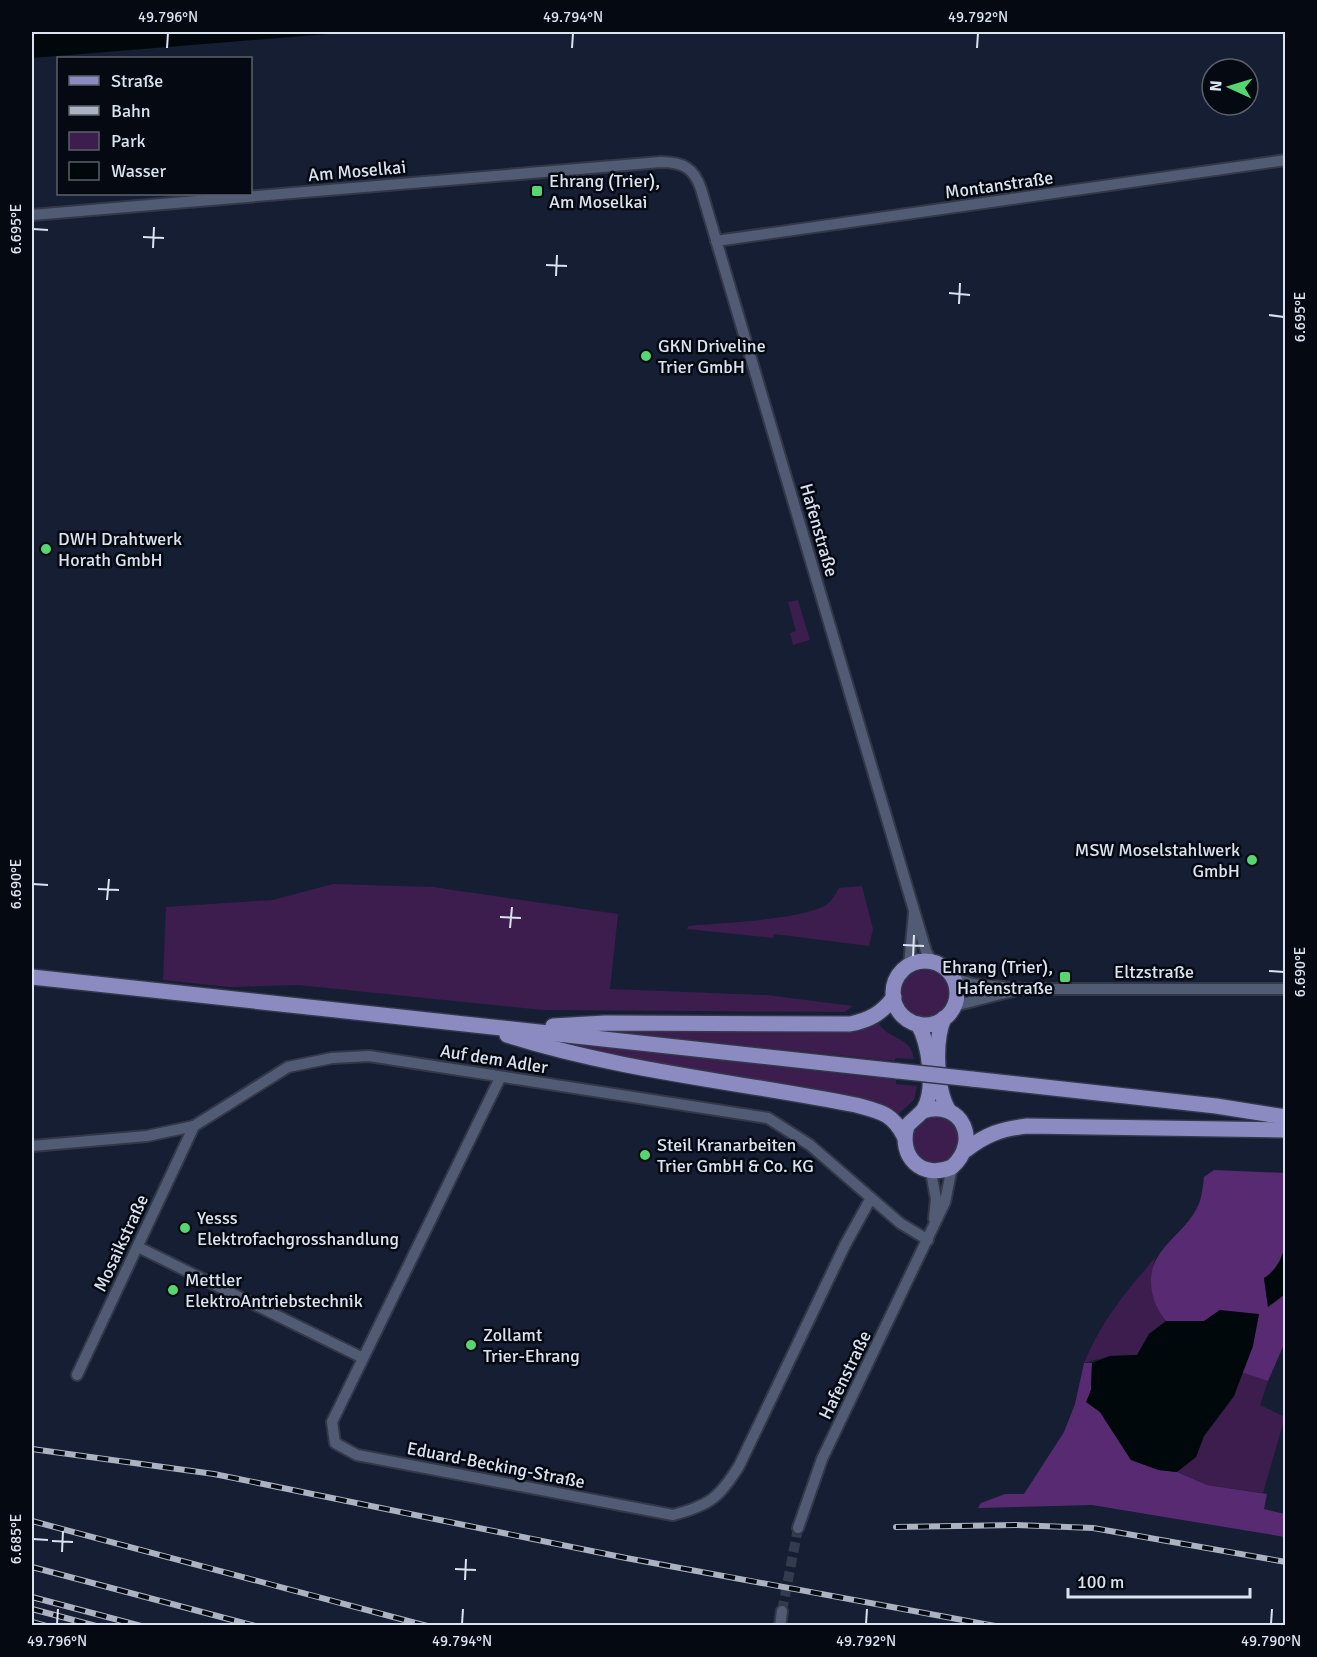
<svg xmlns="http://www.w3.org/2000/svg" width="1317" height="1657" viewBox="0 0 1317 1657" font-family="Signika,sans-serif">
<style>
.green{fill:#3c1d4e}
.forest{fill:#582a71}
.water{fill:#00080c}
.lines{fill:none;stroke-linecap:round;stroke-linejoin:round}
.minor-tunnel{stroke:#333b4e;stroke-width:10;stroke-dasharray:10 5;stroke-linecap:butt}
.minor-casing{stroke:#333849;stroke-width:14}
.primary-casing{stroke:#333849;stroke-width:18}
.minor{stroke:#515c74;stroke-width:10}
.primary{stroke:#8b8bc2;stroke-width:15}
.rail-casing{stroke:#abb2c2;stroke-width:6}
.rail{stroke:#050911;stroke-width:4;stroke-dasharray:11;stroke-linecap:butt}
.primary-bridge-casing{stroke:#333849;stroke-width:18;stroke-linecap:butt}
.primary-bridge{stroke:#8b8bc2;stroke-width:15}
.ticks{fill:none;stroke:#dbe2f0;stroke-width:2}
.poi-dot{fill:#57d570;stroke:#050911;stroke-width:2}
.labels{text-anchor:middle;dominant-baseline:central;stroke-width:5;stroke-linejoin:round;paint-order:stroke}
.street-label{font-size:18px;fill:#dbe2f0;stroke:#050911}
.poi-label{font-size:18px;fill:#dbe2f0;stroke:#050911;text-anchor:start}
.neatline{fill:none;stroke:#dbe2f0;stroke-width:2}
.ticks-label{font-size:15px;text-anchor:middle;fill:#dbe2f0}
</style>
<rect width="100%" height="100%" fill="#151e32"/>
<g class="green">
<path d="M798 600 810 640 793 645 790 633 796 631 788 602Z"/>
<path d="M333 884 433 887 618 914 610 989 767 995 853 1006 845 1012 543 1010 298 985 229 987 163 980 166 907 273 900Z"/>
<path d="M862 886 873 929 869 946 774 934 773 938 687 929 688 926C721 923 798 920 824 906 831 903 835 894 839 888Z"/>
<circle cx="925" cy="994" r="24"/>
<path d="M878 1022C886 1040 911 1035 914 1059L895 1058V1061L597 1031Z"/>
<path d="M571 1043 896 1080V1084L917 1086 914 1100 896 1116 571 1047Z"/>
<circle cx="936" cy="1140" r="24"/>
<path d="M1155 1258C1150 1279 1151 1304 1166 1321L1149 1334 1137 1355 1110 1356 1084 1363C1101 1322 1126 1291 1155 1258Z"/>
<path d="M1241 1372 1268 1381 1260 1405 1285 1417 1263 1493 1207 1485 1177 1472 1196 1457 1204 1436 1234 1396Z"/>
</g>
<g class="forest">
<path d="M1214 1170 1285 1173C1285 1205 1296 1259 1264 1278L1268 1307 1285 1275V1342L1268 1381 1241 1372 1253 1346 1220 1310 1204 1321H1166C1159 1313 1154 1302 1152 1292 1144 1247 1187 1237 1200 1201 1202 1194 1203 1185 1204 1177Z"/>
<path d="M1084 1363H1092L1091 1390 1087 1402 1100 1412 1131 1460 1158 1470 1177 1472 1207 1485 1267 1494 1264 1509 1285 1514V1537L1092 1505 978 1508 981 1503 1005 1494H1024L1064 1432 1075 1404Z"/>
</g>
<g class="water">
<path d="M32 32H352L32 58Z"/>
<path d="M1285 1241V1275L1283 1278 1284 1295 1268 1307 1264 1278C1275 1272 1286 1254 1285 1241Z"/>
<path d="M1220 1310 1259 1314 1253 1346 1234 1396 1204 1436 1196 1457 1177 1472 1159 1470 1131 1460 1100 1412 1086 1402 1091 1390 1092 1363 1110 1356 1137 1355 1149 1334 1166 1321H1204Z"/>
</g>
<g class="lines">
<path class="minor-tunnel" d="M782 1611 798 1528"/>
<defs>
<g id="minor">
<path d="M32 215 661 162C683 162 694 168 701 189L926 951 931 961"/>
<path d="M716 241 1286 160"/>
<path d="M909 965 914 913"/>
<path d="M954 978 972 984 1022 989H1286"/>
<path d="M954 1006 1013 991"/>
<path d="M500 1078 332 1422 335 1443 357 1455 673 1515C710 1505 719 1498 739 1466L845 1245 871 1198"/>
<path d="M32 1146 147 1136 194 1126 288 1067 332 1058 369 1056 768 1118 810 1145 900 1223 928 1240"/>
<path d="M931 1172 936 1199 934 1219"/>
<path d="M138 1247 363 1358"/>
<path d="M77 1375 194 1126"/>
<path d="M798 1528 822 1459 945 1202 952 1167"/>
<path d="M780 1626 782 1611"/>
</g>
<g id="primary">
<circle cx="925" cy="993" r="32"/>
<path d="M32 977 898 1071"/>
<path d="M944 1018C934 1041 936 1090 949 1111"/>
<path d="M918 1024C929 1044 936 1088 924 1109 920 1115 912 1120 907 1126 898 1157 922 1180 952 1167 981 1141 962 1099 923 1111"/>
<path d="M553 1026 605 1023 850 1024C870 1020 882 1013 894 997"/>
<path d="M507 1035C620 1071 740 1082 856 1105 881 1112 892 1113 904 1136"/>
<path d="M972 1079 1216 1106 1286 1117"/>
<path d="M966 1150C986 1134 1002 1129 1027 1126L1286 1130"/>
</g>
</defs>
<use href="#minor" class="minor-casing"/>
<use href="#primary" class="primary-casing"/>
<use href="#minor" class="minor"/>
<use href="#primary" class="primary"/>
<defs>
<g id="rail">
<path d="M32 1449 214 1474 626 1558 995 1626"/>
<path d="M32 1521 427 1626"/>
<path d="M896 1527 1016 1525 1093 1528 1286 1562"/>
<path d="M32 1567 255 1626"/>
<path d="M32 1597 141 1626"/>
<path d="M32 1609 96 1626"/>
<path d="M32 1622 46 1626"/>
</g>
</defs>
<use href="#rail" class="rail-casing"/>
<use href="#rail" class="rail"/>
<defs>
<path id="primary-bridge" d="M898 1071 972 1079"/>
</defs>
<use href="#primary-bridge" class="primary-bridge-casing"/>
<use href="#primary-bridge" class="primary-bridge"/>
</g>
<path class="ticks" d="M167 48 168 33M572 48 573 33M977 48 978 33M33 229 48 230M143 237 164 238M153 248 154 227M546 265 567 266M556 276 557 255M949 293 970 295M959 304 960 283M1269 315 1284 317M33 884 48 885M98 889 119 890M107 900 109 879M500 917 521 918M510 928 512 907M903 945 924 946M913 956 914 935M1269 971 1284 972M33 1539 48 1540M52 1541 73 1542M62 1552 63 1531M455 1569 476 1570M465 1580 466 1559M57 1624 58 1609M462 1624 463 1609M866 1624 867 1609M1271 1624 1272 1609"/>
<g class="poi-dot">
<rect x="531" y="185" width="12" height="12" rx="3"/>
<circle cx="646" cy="356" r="6"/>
<circle cx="46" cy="549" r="6"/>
<circle cx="1252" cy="860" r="6"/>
<rect x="1059" y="971" width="12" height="12" rx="3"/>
<circle cx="645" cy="1155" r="6"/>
<circle cx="185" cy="1228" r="6"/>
<circle cx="173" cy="1290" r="6"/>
<circle cx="471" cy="1345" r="6"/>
</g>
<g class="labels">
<g class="street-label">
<text transform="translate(357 171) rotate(-5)">Am Moselkai</text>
<text transform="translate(999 185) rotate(-8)">Montanstraße</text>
<text transform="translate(819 530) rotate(74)">Hafenstraße</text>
<text x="1154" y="972">Eltzstraße</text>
<text transform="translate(494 1059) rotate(9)">Auf dem Adler</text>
<text transform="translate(121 1243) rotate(-65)">Mosaikstraße</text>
<text transform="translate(845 1375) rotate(-64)">Hafenstraße</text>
<text transform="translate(496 1465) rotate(11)">Eduard-Becking-Straße</text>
</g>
<g class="poi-label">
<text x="549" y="181">Ehrang (Trier),<tspan x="549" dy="21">Am Moselkai</tspan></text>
<text x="658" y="346">GKN Driveline<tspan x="658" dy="21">Trier GmbH</tspan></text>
<text x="58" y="539">DWH Drahtwerk<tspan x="58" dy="21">Horath GmbH</tspan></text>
<text x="1240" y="850" text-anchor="end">MSW Moselstahlwerk<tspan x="1240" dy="21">GmbH</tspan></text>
<text x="1053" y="967" text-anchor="end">Ehrang (Trier),<tspan x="1053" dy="21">Hafenstraße</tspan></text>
<text x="657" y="1145">Steil Kranarbeiten<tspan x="657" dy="21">Trier GmbH &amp; Co. KG</tspan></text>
<text x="197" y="1218">Yesss<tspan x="197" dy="21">Elektrofachgrosshandlung</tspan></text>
<text x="185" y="1280">Mettler<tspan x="185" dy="21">ElektroAntriebstechnik</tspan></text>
<text x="483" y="1335">Zollamt<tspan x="483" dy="21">Trier-Ehrang</tspan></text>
</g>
</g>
<rect width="1317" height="1657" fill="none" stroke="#050911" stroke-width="66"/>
<rect x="57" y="57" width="195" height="138" fill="#050911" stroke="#5b606a" stroke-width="1.5"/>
<rect x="69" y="76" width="30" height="9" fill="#8b8bc2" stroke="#5b606a" stroke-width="1.5"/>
<text x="111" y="87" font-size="18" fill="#dbe2f0">Straße</text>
<rect x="69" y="106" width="30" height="9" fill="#abb2c2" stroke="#5b606a" stroke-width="1.5"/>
<text x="111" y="117" font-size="18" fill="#dbe2f0">Bahn</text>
<rect x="69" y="132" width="30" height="18" fill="#3c1d4e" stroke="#5b606a" stroke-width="1.5"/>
<text x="111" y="147" font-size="18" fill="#dbe2f0">Park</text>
<rect x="69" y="162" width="30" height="18" fill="#00080c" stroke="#5b606a" stroke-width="1.5"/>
<text x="111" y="177" font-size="18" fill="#dbe2f0">Wasser</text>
<g transform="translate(1230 87) rotate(274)"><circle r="28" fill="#050911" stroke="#5b606a" stroke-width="1.5"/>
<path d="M0-4.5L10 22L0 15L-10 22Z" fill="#57d570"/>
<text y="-9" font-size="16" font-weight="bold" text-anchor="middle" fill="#dbe2f0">N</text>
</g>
<path d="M1068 1588v9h182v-9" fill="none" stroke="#dbe2f0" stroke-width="3"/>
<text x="1077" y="1588" font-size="18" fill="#dbe2f0" stroke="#050911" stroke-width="4.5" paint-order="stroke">100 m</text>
<rect x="33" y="33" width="1251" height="1591" class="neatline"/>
<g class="ticks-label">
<text x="168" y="22">49.796°N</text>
<text x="573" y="22">49.794°N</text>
<text x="978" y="22">49.792°N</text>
<text transform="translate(16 229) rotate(-90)" y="5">6.695°E</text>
<text transform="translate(1300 317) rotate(-90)" y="5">6.695°E</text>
<text transform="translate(16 884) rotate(-90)" y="5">6.690°E</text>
<text transform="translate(1300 972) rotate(-90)" y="5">6.690°E</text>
<text transform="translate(16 1539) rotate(-90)" y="5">6.685°E</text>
<text x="57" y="1646">49.796°N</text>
<text x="462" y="1646">49.794°N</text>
<text x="866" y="1646">49.792°N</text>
<text x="1271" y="1646">49.790°N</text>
</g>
</svg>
